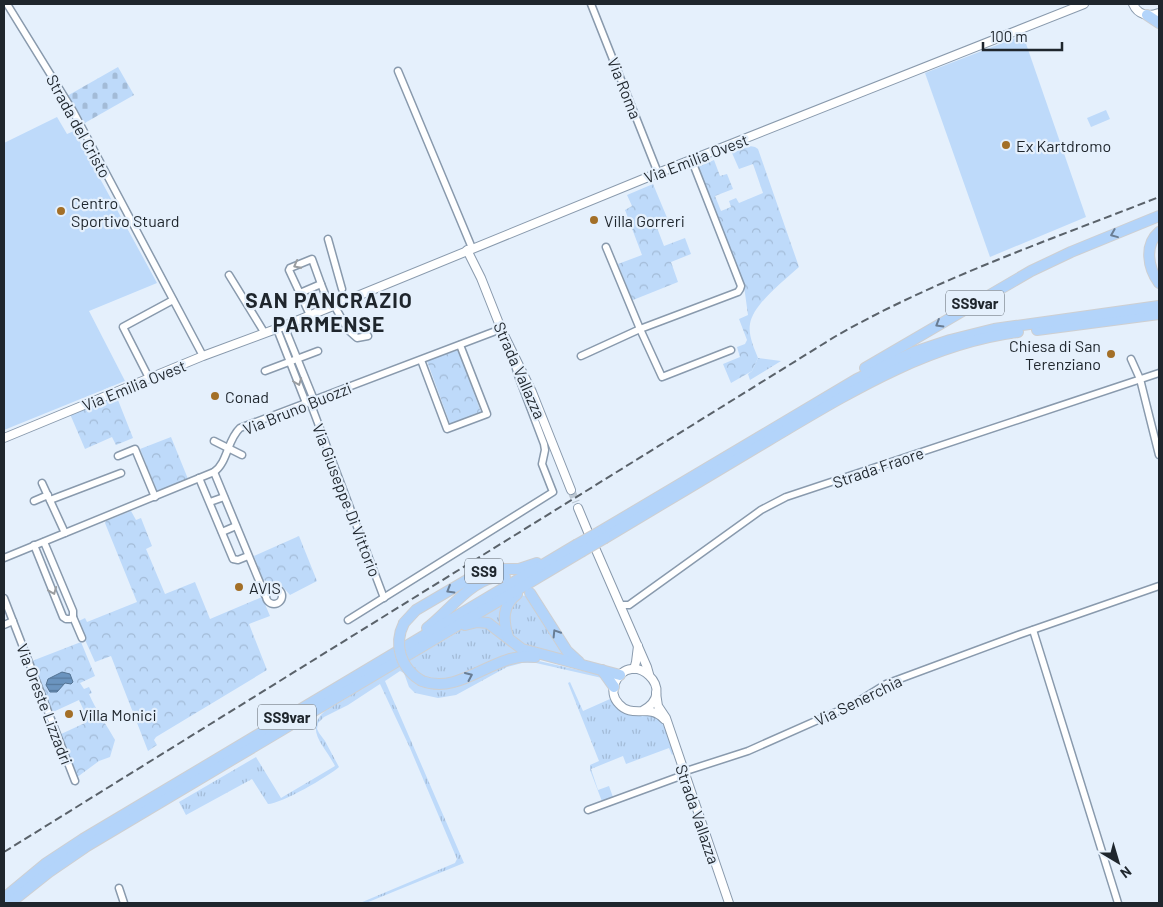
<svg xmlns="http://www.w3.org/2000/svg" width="1163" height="907" viewBox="0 0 1163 907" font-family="Barlow,sans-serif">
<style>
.grass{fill:url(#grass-tufts)}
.cemetery{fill:url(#cemetery-stones)}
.park{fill:url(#park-crowns)}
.pitch{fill:#bedafa}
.water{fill:url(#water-rules);stroke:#547393}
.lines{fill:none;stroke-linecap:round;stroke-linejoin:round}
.tertiary-tunnel{stroke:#bdc8d3;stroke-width:8;stroke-dasharray:8 4;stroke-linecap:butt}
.minor-casing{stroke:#899aad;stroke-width:9}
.tertiary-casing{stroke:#899aad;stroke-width:10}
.trunk-casing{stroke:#cecfd1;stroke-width:12}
.minor{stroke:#fff;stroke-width:6}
.tertiary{stroke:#fff;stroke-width:8}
.trunk{stroke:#b3d4fa;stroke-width:10}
.rail{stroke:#5a626a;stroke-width:2;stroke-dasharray:8 4;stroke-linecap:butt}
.trunk-bridge-casing{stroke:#cecfd1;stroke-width:12;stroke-linecap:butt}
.trunk-bridge{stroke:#b3d4fa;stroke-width:10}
.oneway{stroke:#697d94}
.oneway2{stroke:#9a9da0}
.poi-dot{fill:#a36f27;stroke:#e5f0fc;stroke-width:2}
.labels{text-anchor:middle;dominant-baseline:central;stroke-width:4.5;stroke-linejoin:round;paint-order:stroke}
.shield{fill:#e5f0fc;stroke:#5a636b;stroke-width:1}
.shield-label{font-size:15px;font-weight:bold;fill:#1f262d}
.street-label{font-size:16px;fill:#1f262d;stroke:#e5f0fc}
.poi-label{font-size:16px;fill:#1f262d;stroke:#e5f0fc;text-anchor:start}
.district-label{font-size:21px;font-weight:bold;letter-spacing:1px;fill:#1f262d;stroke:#e5f0fc}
</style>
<defs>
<pattern id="grass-tufts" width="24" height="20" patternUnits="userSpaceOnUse" patternTransform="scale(1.25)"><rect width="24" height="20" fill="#bedafa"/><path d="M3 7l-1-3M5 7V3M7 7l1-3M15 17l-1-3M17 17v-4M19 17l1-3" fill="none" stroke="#a3bbd7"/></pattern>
<pattern id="cemetery-stones" width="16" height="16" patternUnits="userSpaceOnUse" patternTransform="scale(1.25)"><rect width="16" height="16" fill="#bedafa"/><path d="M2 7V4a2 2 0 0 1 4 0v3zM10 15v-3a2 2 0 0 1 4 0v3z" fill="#a3bbd7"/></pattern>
<pattern id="park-crowns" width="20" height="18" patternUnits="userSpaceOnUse" patternTransform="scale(1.25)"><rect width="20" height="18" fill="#bedafa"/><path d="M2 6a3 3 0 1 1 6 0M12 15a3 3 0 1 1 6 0" fill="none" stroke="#a3bbd7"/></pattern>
<pattern id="water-rules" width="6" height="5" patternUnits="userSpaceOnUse" patternTransform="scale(1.25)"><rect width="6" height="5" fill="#6b94bf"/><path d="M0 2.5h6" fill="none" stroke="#57799c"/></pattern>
</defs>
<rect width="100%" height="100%" fill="#e5f0fc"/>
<g class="grass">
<path d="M758 358 781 361 750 380 748 374 752 371Z"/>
<path d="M521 594 524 596 528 594 566 656 523 645 513 637 507 612Z"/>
<path d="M502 605 501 627 478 619Z"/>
<path d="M481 624 521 652 450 680 423 678 407 662 468 626Z"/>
<path d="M530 659 605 676 617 705C652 713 667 714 673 754L672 755 669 748 626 764 623 756 591 769 598 790 609 786 614 800 603 804 590 770V765L599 761 568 683 570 682 583 711 610 699V687L602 678 536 663H522L507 667 456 695 438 698 415 693 409 687 404 673 400 671 385 681 464 863 366 903H360L455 863 457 859 410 748 380 684 348 705 324 717 318 723 317 729 319 733 325 741 339 767C329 776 281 804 268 804L252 779 186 815 179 802 256 757 281 798 335 766C326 747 303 730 325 711L401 665 429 686 504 663Z"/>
</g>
<path class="cemetery" d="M118 67 134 95 83 124 67 96Z"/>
<g class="park">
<path d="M750 146 755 147 758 149 799 267C785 280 753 304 750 324 748 335 754 348 758 358L752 371 731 383 723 364 740 357 737 347 745 344 747 340 739 319 748 315 744 286 698 167 714 160 720 176 727 174 733 189 715 196 721 211 731 207 729 201 736 198 739 203 763 193 753 164 739 169 732 153Z"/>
<path d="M653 184 668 220 656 225 664 246 685 238 691 254 671 262 678 282 633 300 632 299 618 264 642 255 625 210 632 206 627 195Z"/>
<path d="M458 350 481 412 450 424 427 361Z"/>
<path d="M116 395 133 438 116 445 112 437 85 449 70 414Z"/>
<path d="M171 437 188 479 157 491 140 449Z"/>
<path d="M131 511 136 520 141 518 152 546 146 549 165 594 195 582 210 619 262 597 270 616 249 624 267 670 156 737 154 740 157 745 148 751 111 656 95 662 77 622 85 618 87 622 137 602 105 523 106 521Z"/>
<path d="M299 536 317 581 290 595 282 586 263 580 254 556Z"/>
<path d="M81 642 95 676 80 683 84 689 89 687 92 693 89 694C96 710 106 724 115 740L110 757 99 761 76 778 59 735 87 722 85 713 79 700 53 712 32 661Z"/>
</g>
<g class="pitch">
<path d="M1023 35 1086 217 990 257 925 73Z"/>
<path d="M1106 110 1110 119 1091 127 1087 118Z"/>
<path d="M57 117 67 134 74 131 157 283 89 311 125 381 4 430V143Z"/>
</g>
<path class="water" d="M62 672 70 674 73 682 71 684 65 683 57 692H50L46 685 48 679Z"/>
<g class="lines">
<path class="tertiary-tunnel" d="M571 490 576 502"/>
<defs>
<g id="minor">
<path d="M7 4 73 111 203 356"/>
<path d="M591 4 658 173"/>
<path d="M398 71 472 248"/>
<path d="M692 161 741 286 740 289 738 292 640 329 662 377 731 350"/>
<path d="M328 239 342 289"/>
<path d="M229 275 264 332"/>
<path d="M321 284 330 307"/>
<path d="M300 293 321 284 312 259 290 268 289 270C296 285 303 300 310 315"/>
<path d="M334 305 348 330 357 338 368 336"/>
<path d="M284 326 314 400"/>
<path d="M277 329 306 403"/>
<path d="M581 356 640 329 606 247"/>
<path d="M1131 359 1140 379 1159 455"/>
<path d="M421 360 447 429 487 414 460 345"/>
<path d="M265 371 318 351"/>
<path d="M149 378 123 327 173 300"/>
<path d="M310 402 384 598"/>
<path d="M214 441 242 455"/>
<path d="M118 456 135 449 155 497"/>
<path d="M214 472 265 595"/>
<path d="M199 478 233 559 238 560 248 556"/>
<path d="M42 483 65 533"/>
<path d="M50 500 121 473"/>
<path d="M34 501 48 495"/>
<path d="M210 502 224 497"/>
<path d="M222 532 236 526"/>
<path d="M34 545 63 617 66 619H70L73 617V611L44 542"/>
<path d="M4 558 214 472C228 462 227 440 240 428L501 329"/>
<circle cx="274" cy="596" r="8"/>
<path d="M4 598 75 781"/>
<path d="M620 605H629L761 510 786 497 1159 373"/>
<path d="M73 617 82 638"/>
<path d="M348 620 553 492 542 464 545 450 544 444 519 378 513 359"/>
<path d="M4 625 13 621"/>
<path d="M1033 630 1118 903"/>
<path d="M588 810 678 777 683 772 748 751 854 704 886 684 1018 635 1159 586"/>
<path d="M119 888 124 903"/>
</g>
<g id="tertiary">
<path d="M1133 4C1138 15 1148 17 1159 13"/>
<path d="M467 250 481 278 502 331 532 392 571 490"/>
<path d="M4 438 203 356 284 326 658 173 1084 4"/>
<path d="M578 508 588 532"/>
<path d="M596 550 647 667 649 674"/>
<path d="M634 669 636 662 638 646"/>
<path d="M656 693 658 706 666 718 729 903"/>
<path d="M642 711C681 691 631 646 615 683 612 690 613 698 619 704 632 719 649 703 664 719"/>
</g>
<g id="trunk">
<path d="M1147 15 1159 23"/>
<path d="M1159 232C1144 245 1148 268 1159 283"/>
<path d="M1037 330 1159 314"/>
<path d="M865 368 1031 271 1071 252 1159 216"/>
<path d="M601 531 857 379 914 352 950 340 994 329 1159 306"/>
<path d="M605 538C660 505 714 473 769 440 847 394 926 344 1018 332"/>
<path d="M530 593 567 651 579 662"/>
<path d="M404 623 416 610 479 573 492 569H519L537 563"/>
<path d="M465 625 477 622 488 623 522 649 620 675"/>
<path d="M427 628C451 610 474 574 505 577"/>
<path d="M508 637C503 620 502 606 517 594"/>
<path d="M602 670 614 687"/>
<path d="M422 681C462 696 494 651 535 657"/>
<path d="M4 898 45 864 83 839 576 545"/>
<path d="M10 903 49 872 87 846 581 552"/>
</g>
</defs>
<use href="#minor" class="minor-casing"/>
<use href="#tertiary" class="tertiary-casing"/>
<use href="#trunk" class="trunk-casing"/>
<use href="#minor" class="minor"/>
<use href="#tertiary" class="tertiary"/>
<use href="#trunk" class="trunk"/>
<path class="rail" d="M4 852 836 336C938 278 1050 240 1159 197"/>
<defs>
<g id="trunk-bridge">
<path d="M576 545 601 531"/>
<path d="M581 552 605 538"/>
<path d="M404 623C393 645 401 669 422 681"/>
</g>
</defs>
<use href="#trunk-bridge" class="trunk-bridge-casing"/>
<use href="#trunk-bridge" class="trunk-bridge"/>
</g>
<defs><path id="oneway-chevron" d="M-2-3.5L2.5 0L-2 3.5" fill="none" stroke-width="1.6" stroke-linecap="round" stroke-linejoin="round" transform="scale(1.25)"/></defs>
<g class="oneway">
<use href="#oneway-chevron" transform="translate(1114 234) rotate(158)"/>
<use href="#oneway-chevron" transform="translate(939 324) rotate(149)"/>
<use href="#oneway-chevron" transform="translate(450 590) rotate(149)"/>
<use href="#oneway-chevron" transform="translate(556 633) rotate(-122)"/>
<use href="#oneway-chevron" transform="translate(469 676) rotate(-24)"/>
</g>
<g class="oneway2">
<use href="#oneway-chevron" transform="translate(297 265) rotate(152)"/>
<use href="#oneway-chevron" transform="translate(298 382) rotate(69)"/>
<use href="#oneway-chevron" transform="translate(53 591) rotate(68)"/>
</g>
<g class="poi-dot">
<circle cx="1006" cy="145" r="5"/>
<circle cx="61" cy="211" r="5"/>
<circle cx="594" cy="220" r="5"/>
<circle cx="1111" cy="354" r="5"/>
<circle cx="215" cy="396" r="5"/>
<circle cx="239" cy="587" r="5"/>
<circle cx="69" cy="714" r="5"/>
</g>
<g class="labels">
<g class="shield">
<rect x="946" y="290.5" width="58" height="25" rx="4"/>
<rect x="465" y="558.5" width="38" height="25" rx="4"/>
<rect x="258" y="704.5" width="58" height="25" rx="4"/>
</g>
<g class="shield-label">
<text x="975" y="303">SS9var</text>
<text x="484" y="571">SS9</text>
<text x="287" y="717">SS9var</text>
</g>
<g class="street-label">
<text transform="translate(625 88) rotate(68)">Via Roma</text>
<text transform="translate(79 126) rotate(61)">Strada del Cristo</text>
<text transform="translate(696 158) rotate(-21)">Via Emilia Ovest</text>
<text transform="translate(520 370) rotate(66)">Strada Vallazza</text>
<text transform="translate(134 385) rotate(-22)">Via Emilia Ovest</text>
<text transform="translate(297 408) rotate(-22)">Via Bruno Buozzi</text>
<text transform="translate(878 467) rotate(-19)">Strada Fraore</text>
<text transform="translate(347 500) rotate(69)">Via Giuseppe Di Vittorio</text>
<text transform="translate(858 700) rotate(-26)">Via Senerchia</text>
<text transform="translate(45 704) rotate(69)">Via Oreste Lizzadri</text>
<text transform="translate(698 814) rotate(71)">Strada Vallazza</text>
</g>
<g class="poi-label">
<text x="1016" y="145">Ex Kartdromo</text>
<text x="71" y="202">Centro<tspan x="71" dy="18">Sportivo Stuard</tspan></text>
<text x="604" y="220">Villa Gorreri</text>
<text x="1101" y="345" text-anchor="end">Chiesa di San<tspan x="1101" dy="18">Terenziano</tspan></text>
<text x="225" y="396">Conad</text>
<text x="249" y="587">AVIS</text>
<text x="79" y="714">Villa Monici</text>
</g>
<g class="district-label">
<text x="329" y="299">SAN PANCRAZIO<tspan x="329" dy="24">PARMENSE</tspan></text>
</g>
</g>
<rect width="1163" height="907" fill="none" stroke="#1f262d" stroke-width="10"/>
<g transform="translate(1118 862) rotate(142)" stroke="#e5f0fc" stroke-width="4" paint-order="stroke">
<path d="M0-4L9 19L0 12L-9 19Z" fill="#1f262d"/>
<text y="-8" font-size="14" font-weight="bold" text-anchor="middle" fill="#1f262d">N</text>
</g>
<path d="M983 42v8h79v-8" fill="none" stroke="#1f262d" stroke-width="2.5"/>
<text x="990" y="42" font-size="15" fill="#1f262d" stroke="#e5f0fc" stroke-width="4" paint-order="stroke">100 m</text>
</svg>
